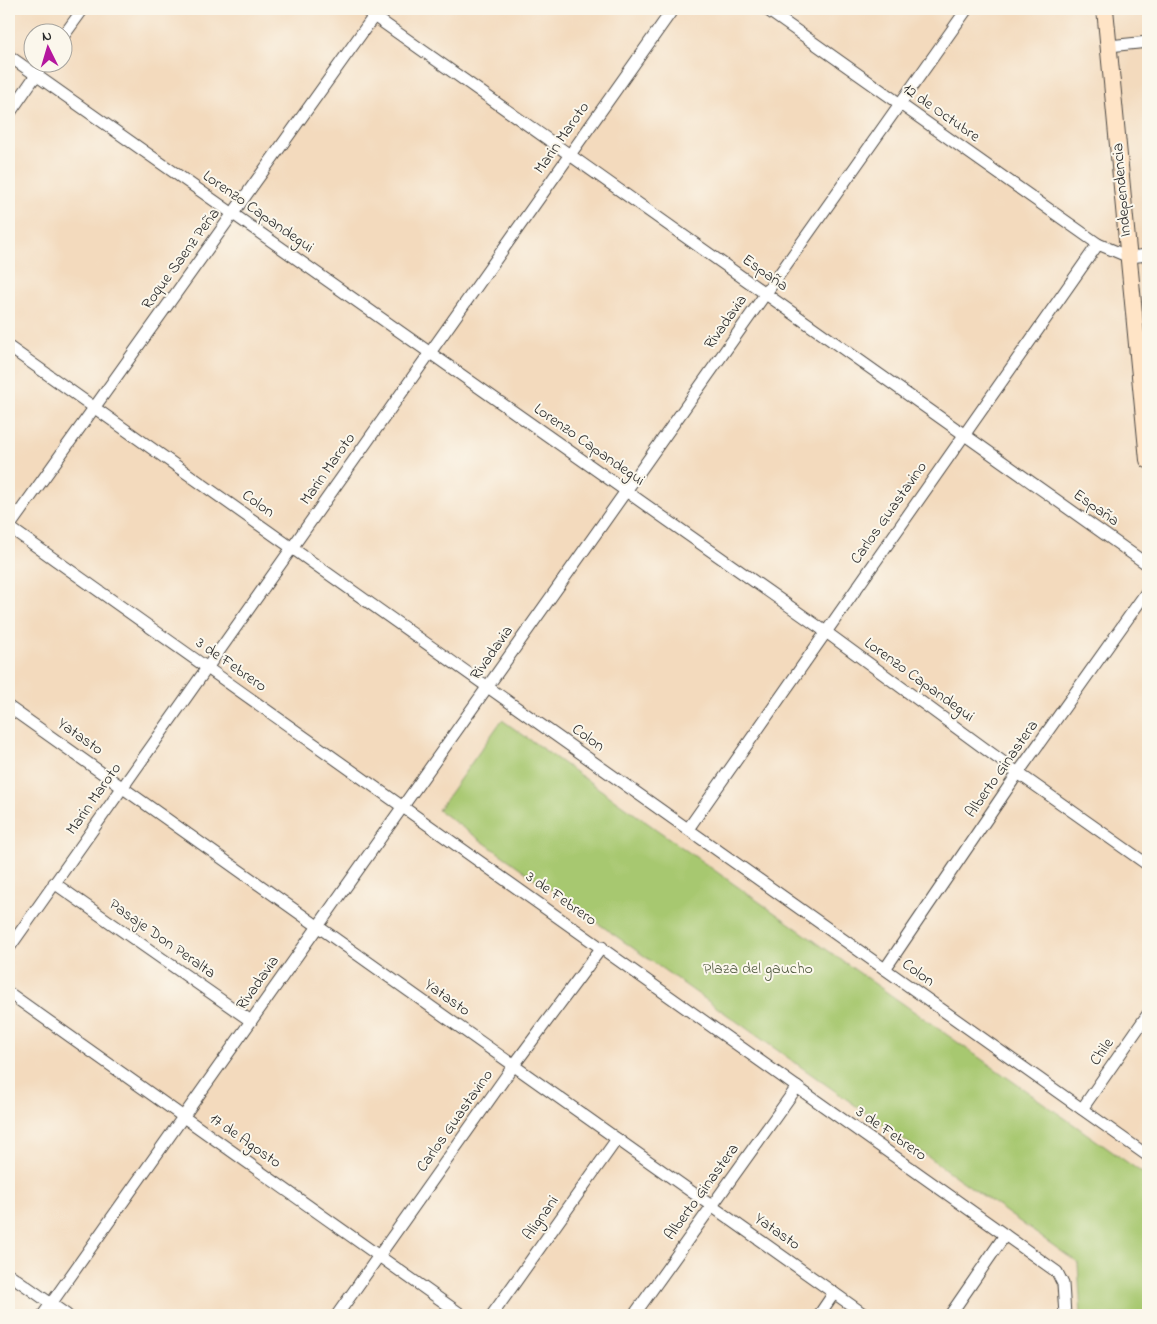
<svg xmlns="http://www.w3.org/2000/svg" width="1157" height="1324" viewBox="0 0 1157 1324" font-family="'Indie Flower',sans-serif">
<style>
.green{fill:#a7c870;stroke:#697a4e}
.lines{fill:none;stroke-linecap:round;stroke-linejoin:round}
.minor-casing{stroke:#494541;stroke-width:13}
.secondary-casing{stroke:#494541;stroke-width:18}
.minor{stroke:#fff;stroke-width:11}
.secondary{stroke:#ffe4c6;stroke-width:16}
.labels{text-anchor:middle;dominant-baseline:central;stroke-width:4;stroke-linejoin:round;paint-order:stroke}
.street-label{font-size:16px;fill:#2b2b2b;stroke:#fbf7ec}
.park-label{font-size:16px;fill:#505a40;stroke:#fbf7ec}
</style>
<rect width="100%" height="100%" fill="#fbf7ec"/>
<filter id="ink" filterUnits="userSpaceOnUse"><feTurbulence type="fractalNoise" baseFrequency=".02" numOctaves="2"/><feDisplacementMap in="SourceGraphic" scale="10" xChannelSelector="R" yChannelSelector="G"/><feConvolveMatrix kernelMatrix="1 2 1 2 8 2 1 2 1" color-interpolation-filters="sRGB"/></filter>
<filter id="wash" filterUnits="userSpaceOnUse"><feTurbulence type="fractalNoise" baseFrequency=".0096" numOctaves="4" result="noise"/><feDisplacementMap in="SourceGraphic" scale="20" xChannelSelector="R" yChannelSelector="G"/><feGaussianBlur stdDeviation="1.12" result="paint"/><feColorMatrix in="noise" values="0 0 0 0 0 0 0 0 0 0 0 0 0 0 0 0 0 1.4 0 .05"/><feComposite in="paint" operator="in"/></filter>
<g filter="url(#wash)">
<rect width="100%" height="100%" fill="#f3dabd"/>
<path class="green" d="M502 720 1148 1177V1315H1081L1078 1263 438 810Z"/>
</g>
<g filter="url(#ink)">
<g class="lines">
<defs>
<g id="minor">
<path d="M364 9 1148 565"/>
<path d="M766 9 1098 244"/>
<path d="M62 38 83 9"/>
<path d="M1109 46 1148 42"/>
<path d="M9 56 826 632 1018 773 1148 865"/>
<path d="M9 114 45 62"/>
<path d="M9 347 1148 1156"/>
<path d="M9 527 1057 1272 1063 1284 1065 1315"/>
<path d="M9 527 379 9"/>
<path d="M9 707 865 1315"/>
<path d="M688 829 1098 244 1129 257 1148 255"/>
<path d="M54 883 251 1021"/>
<path d="M9 948 673 9"/>
<path d="M885 969 1018 773 1148 590"/>
<path d="M9 993 462 1315"/>
<path d="M1082 1109 1148 1014"/>
<path d="M9 1274 67 1315"/>
<path d="M43 1315 967 9"/>
<path d="M337 1315 514 1065 602 947"/>
<path d="M492 1315 617 1139"/>
<path d="M634 1315 797 1087"/>
<path d="M819 1315 834 1293"/>
<path d="M950 1315 1005 1235"/>
</g>
<path id="secondary" d="M1105 9 1148 460"/>
</defs>
<use href="#minor" class="minor-casing"/>
<use href="#secondary" class="secondary-casing"/>
<use href="#minor" class="minor"/>
<use href="#secondary" class="secondary"/>
</g>
</g>
<g class="labels">
<g class="street-label">
<text transform="translate(941 113) rotate(35)">12 de Octubre</text>
<text transform="translate(562 138) rotate(-55)">Marin Maroto</text>
<text transform="translate(1122 190) rotate(-95)">Independencia</text>
<text transform="translate(258 212) rotate(35)">Lorenzo Capandegui</text>
<text transform="translate(181 259) rotate(-54)">Roque Saenz Peña</text>
<text transform="translate(765 273) rotate(35)">España</text>
<text transform="translate(726 322) rotate(-55)">Rivadavia</text>
<text transform="translate(589 445) rotate(35)">Lorenzo Capandegui</text>
<text transform="translate(328 469) rotate(-55)">Marin Maroto</text>
<text transform="translate(258 504) rotate(35)">Colon</text>
<text transform="translate(1096 508) rotate(35)">España</text>
<text transform="translate(889 513) rotate(-55)">Carlos Guastavino</text>
<text transform="translate(492 653) rotate(-55)">Rivadavia</text>
<text transform="translate(231 665) rotate(35)">3 de Febrero</text>
<text transform="translate(919 680) rotate(36)">Lorenzo Capandegui</text>
<text transform="translate(80 737) rotate(35)">Yatasto</text>
<text transform="translate(588 738) rotate(35)">Colon</text>
<text transform="translate(1002 769) rotate(-55)">Alberto Ginastera</text>
<text transform="translate(94 799) rotate(-55)">Marin Maroto</text>
<text transform="translate(561 899) rotate(35)">3 de Febrero</text>
<text transform="translate(162 939) rotate(35)">Pasaje Don Peralta</text>
<text transform="translate(918 973) rotate(35)">Colon</text>
<text transform="translate(258 983) rotate(-55)">Rivadavia</text>
<text transform="translate(447 998) rotate(35)">Yatasto</text>
<text transform="translate(1102 1052) rotate(-55)">Chile</text>
<text transform="translate(455 1121) rotate(-55)">Carlos Guastavino</text>
<text transform="translate(891 1134) rotate(35)">3 de Febrero</text>
<text transform="translate(245 1141) rotate(35)">17 de Agosto</text>
<text transform="translate(702 1192) rotate(-54)">Alberto Ginastera</text>
<text transform="translate(541 1218) rotate(-55)">Alignani</text>
<text transform="translate(777 1232) rotate(35)">Yatasto</text>
</g>
<g class="park-label">
<text x="758" y="969">Plaza del gaucho</text>
</g>
</g>
<rect width="1157" height="1324" fill="none" stroke="#fbf7ec" stroke-width="30"/>
<g transform="translate(48 48) rotate(355)"><circle r="24" fill="#fbf7ec" stroke="#a8a59f"/>
<path d="M0-4L9 19L0 12L-9 19Z" fill="#b5179e"/>
<text y="-8" font-size="14" font-weight="bold" text-anchor="middle" fill="#2b2b2b">N</text>
</g>
</svg>
